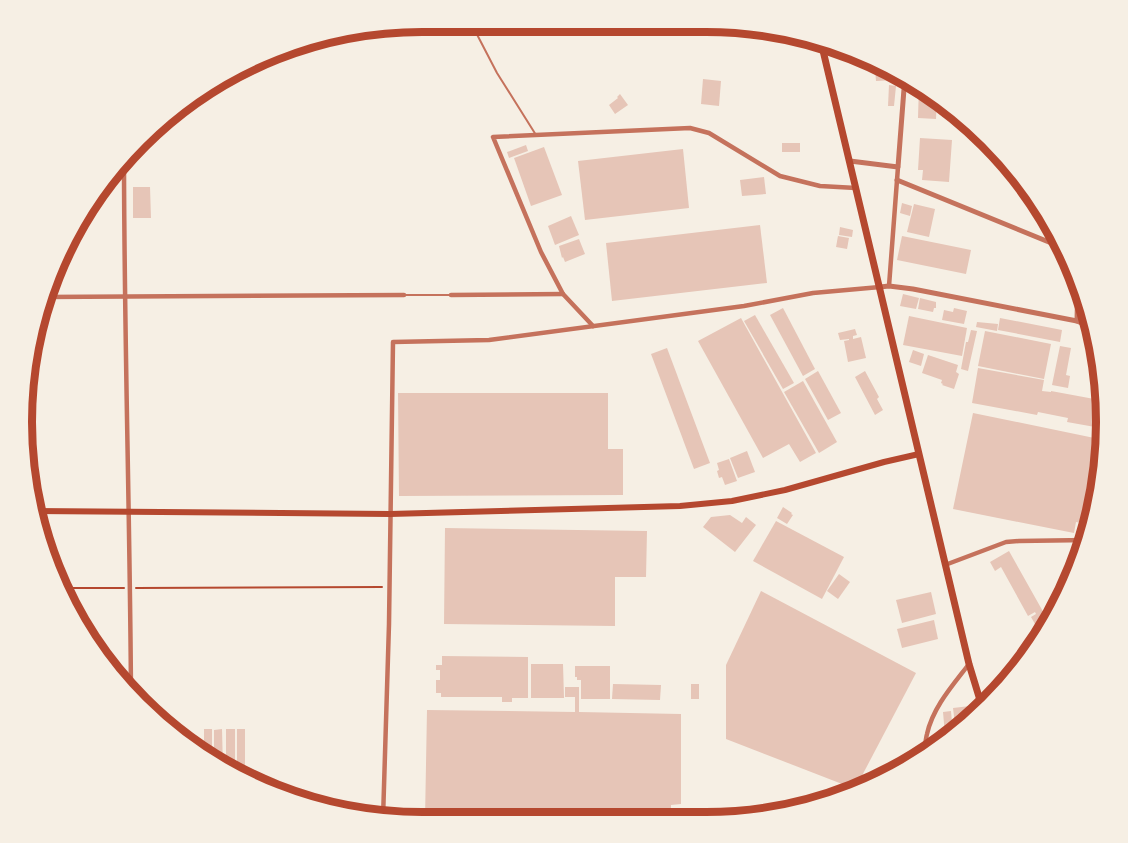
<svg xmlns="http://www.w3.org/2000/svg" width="1128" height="843" viewBox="0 0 1128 843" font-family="'Noto Serif',serif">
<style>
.building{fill:#e6c5b7}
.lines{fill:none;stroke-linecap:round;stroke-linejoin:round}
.path{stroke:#b5482f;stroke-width:2}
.service{stroke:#c5725c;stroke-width:2}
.minor{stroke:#c5725c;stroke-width:4.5}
.tertiary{stroke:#c5725c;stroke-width:5}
.secondary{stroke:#b5482f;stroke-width:6}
.primary{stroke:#b5482f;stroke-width:7}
.rim{fill:none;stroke:#b5482f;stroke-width:8}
</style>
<rect width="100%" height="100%" fill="#f6efe4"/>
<g class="building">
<path d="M875 69H890L891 77H897V80L876 81Z"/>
<path d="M703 79 721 81 719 106 701 104Z"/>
<path d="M889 85 896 86 894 106H888Z"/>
<path d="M919 85 937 96 936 119 918 118Z"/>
<path d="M620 94 628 105 615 114 609 105 618 98 617 97Z"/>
<path d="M943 99 950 104 963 118 942 117Z"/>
<path d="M920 138 952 140 949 182 922 180 923 170H918Z"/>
<rect x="782" y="143" width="18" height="9"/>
<path d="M526 145 528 151 509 158 507 152Z"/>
<path d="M544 147 562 195 531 206 514 158Z"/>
<path d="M683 149 689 208 585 220 578 161Z"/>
<path d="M764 177 766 194 742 196 740 180Z"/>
<path d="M133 187H150L151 218H133Z"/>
<path d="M902 203 912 206 910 216 900 213Z"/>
<path d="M914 204 935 209 929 237 907 232Z"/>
<path d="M1038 205H1043L1050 218H1048V223H1044V218H1037Z"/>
<path d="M571 216 579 235 555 245 548 226Z"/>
<path d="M760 225 767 283 612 301 606 243Z"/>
<path d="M840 227 853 230 852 237 839 235Z"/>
<path d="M838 236 849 238 847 249 836 247Z"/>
<path d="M902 236 971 250 966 274 897 260Z"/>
<path d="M579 239 585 254 565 262 563 257 562 258 559 246Z"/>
<path d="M903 294 919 298 916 309 900 306Z"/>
<path d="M920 298 936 302V308H934L933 312 918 309Z"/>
<path d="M783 308 815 369 803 376 770 315Z"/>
<path d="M954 308 967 311 964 324 942 320 944 310 953 312Z"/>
<path d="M755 315 794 383 783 389 744 321Z"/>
<path d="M909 316 967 328 962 356 903 345Z"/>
<path d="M741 318 816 453 800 462 789 444 763 458 698 341Z"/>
<path d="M1000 318 1062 330 1060 342 998 330Z"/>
<path d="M977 322 998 324 997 331 976 327Z"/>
<path d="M855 329 857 335 853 336V339L861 337 866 358 848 362 844 341 849 340V339L840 340 838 333Z"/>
<path d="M971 330 977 331 968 371 961 369 966 342H968Z"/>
<path d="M985 331 1051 344 1044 379 978 366Z"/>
<path d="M1060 346 1071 348 1066 375 1070 376 1068 388 1052 385Z"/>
<path d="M667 348 710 463 694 469 651 354Z"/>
<path d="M913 350 924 354 921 366 909 362Z"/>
<path d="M928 355 958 365 956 372 959 374 954 389 942 385 943 384 941 383 942 380 922 373Z"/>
<path d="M978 368 1044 380 1042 391 1051 392V391L1105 401 1107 425 1096 423 1095 427 1067 422 1068 418 1038 412 1037 415 972 403Z"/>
<path d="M818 371 841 413 828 420 805 379Z"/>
<path d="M865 371 879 397 877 399 883 410 875 415 855 377Z"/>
<path d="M803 381 837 442 819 453 784 392Z"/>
<path d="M398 393H608V449H623V495L399 496Z"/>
<path d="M973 413 1104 440 1087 524 1076 522 1074 533 953 509Z"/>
<path d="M747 451 755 472 738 478 730 458Z"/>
<path d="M729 459 737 481 725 485 722 477 719 478 717 471 719 470 717 463Z"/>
<path d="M783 507 792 513 791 514 793 515 787 524 777 518Z"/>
<path d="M730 515 742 523 746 517 756 525 735 552 703 527 711 517Z"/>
<path d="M776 521 844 557 822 599 753 561Z"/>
<path d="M445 528 647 531 646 577H615V626L444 624Z"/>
<path d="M1009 551 1050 624 1043 638 1031 617 1036 614 1035 612 1028 616 1001 567 995 571 990 562Z"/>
<path d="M839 574 850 582 838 599 827 591Z"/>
<path d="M761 591 916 673 855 789 726 739V665Z"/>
<path d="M931 592 936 614 902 623 896 600Z"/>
<path d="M934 620 938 639 902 648 897 629Z"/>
<path d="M442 656 528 657V698H512V702H502V697H441V693H436V680H440V670H436V665H442Z"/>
<path d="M531 664H563L564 698H531Z"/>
<path d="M575 666H610V699H581V680H577V677H575Z"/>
<path d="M613 684 661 685 660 700 612 699Z"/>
<rect x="691" y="684" width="8" height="15"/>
<path d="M565 687H579V712L681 714V804L671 805V812H679V819H425L427 710 575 712V697H565Z"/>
<path d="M970 706 972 719 956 733 953 708Z"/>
<path d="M951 711 953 734 945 735 943 712Z"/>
<path d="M204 729H212V761L204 755Z"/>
<path d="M222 729 223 769 214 763V730Z"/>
<path d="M226 729H235V774L226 770Z"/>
<path d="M237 729H245V779L237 776Z"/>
</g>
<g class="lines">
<g class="path">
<path d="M61 588H124"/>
<path d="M136 588 382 587"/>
</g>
<g class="service">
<path d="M470 21 497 73 536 135"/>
<path d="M404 295H450"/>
</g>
<g class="minor">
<path d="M371 28H391L398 24"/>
<path d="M124 155C124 335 130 515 131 695"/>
<path d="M889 286 898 167"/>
<path d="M451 295 563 294"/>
<path d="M44 297 404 295"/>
<path d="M593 326 563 294 541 252 493 137 690 128 709 133 780 176 820 186 856 188"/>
<path d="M27 362 31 495"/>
<path d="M945 565 1006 542 1019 541 1087 540"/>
<path d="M924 757C925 750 925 741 927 734 933 707 953 685 969 664"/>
<path d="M383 819 389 624 393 342 489 340 744 306 813 293 880 287"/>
</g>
<g class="tertiary">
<path d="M850 161 898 167 905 76"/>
<path d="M897 180 1066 249"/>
<path d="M880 287 889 286 913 289 1077 321 1095 329"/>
<path d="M1077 321 1078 273"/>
</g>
<path class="secondary" d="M34 511 390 514 680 506 732 501 785 490 884 462 919 454"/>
<path class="primary" d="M820 38 969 664 983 710"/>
</g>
<path d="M0 0H1128V843H0ZM422 32H706A390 390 0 0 1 1096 422V422A390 390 0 0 1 706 812H422A390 390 0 0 1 32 422V422A390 390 0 0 1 422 32Z" fill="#f6efe4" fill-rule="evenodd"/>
<path class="rim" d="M422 32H706A390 390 0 0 1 1096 422V422A390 390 0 0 1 706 812H422A390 390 0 0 1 32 422V422A390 390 0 0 1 422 32Z"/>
</svg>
